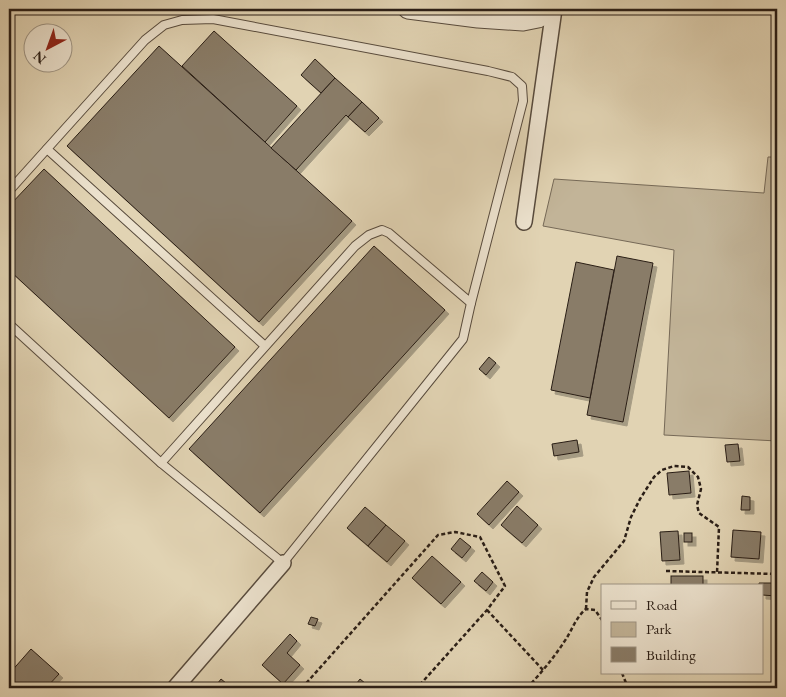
<svg xmlns="http://www.w3.org/2000/svg" width="786" height="697" viewBox="0 0 786 697" font-family="'EB Garamond',serif">
<style>
.green{fill:#c2b498;stroke:#766957}
.building{fill:#897c68;stroke:#2a1e16;filter:url(#shadow)}
.lines{fill:none;stroke-linecap:round;stroke-linejoin:round}
.service-casing{stroke:#584b3d;stroke-width:10}
.minor-casing{stroke:#584b3d;stroke-width:18}
.tertiary-casing{stroke:#584b3d;stroke-width:21}
.path{stroke:#2a1e16;stroke-width:2.5;stroke-dasharray:4 2.5;stroke-linecap:butt}
.service{stroke:#ece2ce;stroke-width:8}
.minor{stroke:#ece2ce;stroke-width:15}
.tertiary{stroke:#ece2ce;stroke-width:19}
</style>
<defs>
<filter id="shadow"><feDropShadow dx="4" dy="4" stdDeviation="0" flood-color="#0004"/></filter>
</defs>
<rect width="100%" height="100%" fill="#e1d3b3"/>
<filter id="stains"><feTurbulence type="fractalNoise" baseFrequency=".004" numOctaves="4"/><feColorMatrix values="0 0 0 0 .2 0 0 0 0 .09 0 0 0 0 .02 0 0 0 .5 -.17"/></filter>
<radialGradient id="worn" r=".72"><stop offset=".6" stop-color="#630" stop-opacity="0"/><stop offset="1" stop-color="#630" stop-opacity=".3"/></radialGradient>
<path class="green" d="M768 157H777V441L664 435 674 250 543 226 554 179 764 193Z"/>
<g class="building">
<path d="M214 31 297 106 265 142 182 66Z"/>
<path d="M159 46 352 221 259 322 67 146Z"/>
<path d="M315 59 335 78 321 93 301 75Z"/>
<path d="M335 78 362 102 348 117 346 115 296 170 271 148Z"/>
<path d="M362 102 379 118 365 132 348 117Z"/>
<path d="M44 169 235 347 169 418 9 270V206Z"/>
<path d="M374 246 445 310 260 513 189 449Z"/>
<path d="M617 256 653 263 623 422 587 415Z"/>
<path d="M576 262 614 270 590 398 551 390Z"/>
<path d="M489 357 496 363 486 375 479 369Z"/>
<path d="M577 440 579 452 554 456 552 444Z"/>
<path d="M738 444 740 461 727 462 725 445Z"/>
<path d="M689 471 691 493 669 495 667 473Z"/>
<path d="M507 481 519 492 489 525 477 514Z"/>
<path d="M742 496 750 497V510H741Z"/>
<path d="M517 506 538 525 522 543 501 525Z"/>
<path d="M365 507 386 525 368 546 347 528Z"/>
<path d="M386 525 405 541 387 562 368 546Z"/>
<path d="M733 530 761 532 759 559 731 557Z"/>
<path d="M678 531 680 560 662 561 660 532Z"/>
<rect x="684" y="533" width="8" height="9"/>
<path d="M460 538 471 547 462 558 451 549Z"/>
<path d="M432 556 461 582 441 604 412 578Z"/>
<path d="M482 572 493 582 486 591 474 581Z"/>
<rect x="671" y="576" width="32" height="10"/>
<path d="M759 583H777V596L762 595V586H759Z"/>
<path d="M311 617 318 619 315 626 308 624Z"/>
<path d="M290 634 297 641 287 653 300 665 283 684 262 665Z"/>
<path d="M31 649 59 674 46 688H9V674Z"/>
<path d="M221 679 232 688H214Z"/>
<path d="M360 679 371 688H353Z"/>
</g>
<g class="lines">
<defs>
<g id="service">
<path d="M47 149 265 346"/>
<path d="M9 191 145 40 164 25 182 20 213 19 488 71 512 77 522 86 523 101 471 303 389 233 382 230 369 235 355 246 161 463"/>
<path d="M9 324 161 463 283 563 463 339 471 303"/>
</g>
<g id="minor">
<path d="M524 222 554 9"/>
<path d="M175 688 283 563"/>
</g>
<path id="tertiary" d="M408 9 478 18 523 21 538 18 553 9"/>
</defs>
<use href="#service" class="service-casing"/>
<use href="#minor" class="minor-casing"/>
<use href="#tertiary" class="tertiary-casing"/>
<g class="path">
<path d="M666 571 777 574"/>
<path d="M586 609 587 592 594 577 624 541 631 517 640 499 654 477 662 470 674 466 688 467 698 477 701 489 697 505 699 513 719 527 717 573"/>
<path d="M487 610 543 670"/>
<path d="M622 673 628 688"/>
<path d="M302 688 438 535 455 532 480 537 505 586 487 610 417 688"/>
<path d="M527 688C540 674 553 659 564 642 572 631 575 618 586 609L595 610 602 620"/>
</g>
<use href="#service" class="service"/>
<use href="#minor" class="minor"/>
<use href="#tertiary" class="tertiary"/>
</g>
<rect width="786" height="697" fill="none" stroke="#e1d3b3" stroke-width="30"/>
<rect x="10" y="10" width="766" height="677" fill="none" stroke="#2a1e16" stroke-width="2.5"/>
<rect x="15" y="15" width="756" height="667" fill="none" stroke="#2a1e16"/>
<rect x="601" y="584" width="162" height="90" fill="#ece2ce" stroke="#9e9484"/>
<rect x="611" y="601" width="25" height="8" fill="#ece2ce" stroke="#9e9484"/>
<text x="646" y="610" font-size="15" fill="#2a1e16">Road</text>
<rect x="611" y="622" width="25" height="15" fill="#c2b498" stroke="#9e9484"/>
<text x="646" y="634" font-size="15" fill="#2a1e16">Park</text>
<rect x="611" y="647" width="25" height="15" fill="#897c68" stroke="#9e9484"/>
<text x="646" y="660" font-size="15" fill="#2a1e16">Building</text>
<g transform="translate(48 48) rotate(221)"><circle r="24" fill="#ece2ce" stroke="#9e9484"/>
<path d="M0-4L9 19L0 12L-9 19Z" fill="#8f2418"/>
<text y="-8" font-size="14" font-weight="bold" text-anchor="middle" fill="#2a1e16">N</text>
</g>
<rect width="100%" height="100%" filter="url(#stains)"/>
<rect width="100%" height="100%" fill="url(#worn)"/>
</svg>
